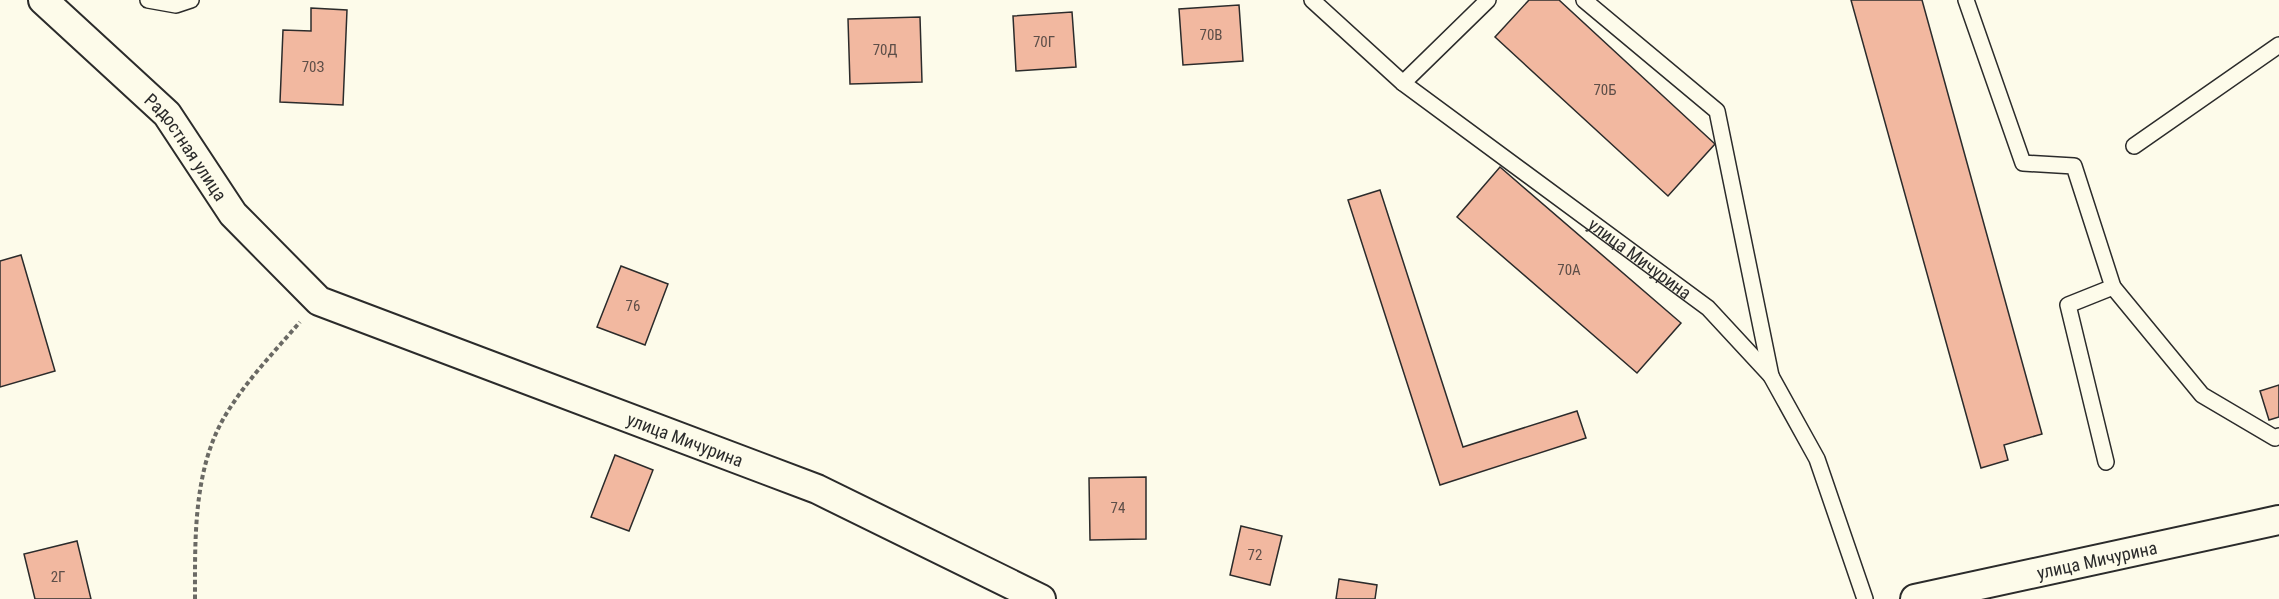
<svg xmlns="http://www.w3.org/2000/svg" width="2279" height="599" viewBox="0 0 2279 599" font-family="'Roboto Condensed',sans-serif">
<style>
.building{fill:#f2b8a0;stroke:#2b2b2b;stroke-width:1.5}
.lines{fill:none;stroke-linecap:round;stroke-linejoin:round}
.service-casing{stroke:#2b2b2b;stroke-width:18}
.minor-casing{stroke:#2b2b2b;stroke-width:32}
.path{stroke:#6a6964;stroke-width:4;stroke-dasharray:4.5 3;stroke-linecap:butt}
.service{stroke:#fdfbea;stroke-width:15}
.minor{stroke:#fdfbea;stroke-width:28}
.labels{text-anchor:middle;dominant-baseline:central;stroke-width:4.5;stroke-linejoin:round;paint-order:stroke}
.number-label{font-size:15px;fill:#5d4e48}
.street-label{font-size:18px;fill:#2b2b2b;stroke:#fdfbea}
</style>
<rect width="100%" height="100%" fill="#fdfbea"/>
<g class="building">
<path d="M1529 0H1559L1715 144 1668 196 1495 37Z"/>
<path d="M1851 0H1922L2042 434 2004 445 2008 460 1981 468Z"/>
<path d="M1239 5 1243 61 1183 65 1179 9Z"/>
<path d="M311 8 347 10 343 105 280 102 283 30 311 31Z"/>
<path d="M1072 12 1076 67 1016 71 1013 16Z"/>
<path d="M920 17 922 82 850 84 848 19Z"/>
<path d="M1500 167 1681 323 1637 373 1457 217Z"/>
<path d="M1380 190 1463 447 1577 411 1586 438 1440 485 1348 200Z"/>
<path d="M21 255 55 371 0 387V261Z"/>
<path d="M621 266 668 284 645 345 597 327Z"/>
<path d="M2279 385V417L2269 420 2260 391Z"/>
<path d="M615 455 653 470 629 531 591 517Z"/>
<path d="M1146 477V539L1090 540 1089 478Z"/>
<path d="M1241 526 1282 536 1270 585 1230 575Z"/>
<path d="M77 541 91 599H35L24 554Z"/>
<path d="M1339 579 1377 585 1375 599H1336Z"/>
</g>
<g class="lines">
<defs>
<g id="service">
<path d="M148 0 176 5 191 0"/>
<path id="s1" d="M1312 0 1403 83 1708 308 1771 376 1817 459 1865 599"/>
<path d="M1584 0 1717 111 1771 376"/>
<path d="M1966 0 2023 163 2074 166 2113 287 2068 305 2106 462"/>
<path d="M1403 83 1488 0"/>
<path d="M2134 146 2279 45"/>
<path d="M2113 287 2202 395 2275 438 2279 436"/>
</g>
<g id="minor">
<path id="s2" d="M43 0 167 114 233 214 319 301 817 489 1041 599"/>
<path id="s3" d="M1915 599 2279 520"/>
</g>
</defs>
<use href="#service" class="service-casing"/>
<use href="#minor" class="minor-casing"/>
<path class="path" d="M195 599C195 537 193 466 228 411 248 379 275 351 300 322"/>
<use href="#service" class="service"/>
<use href="#minor" class="minor"/>
</g>
<g class="labels">
<g class="number-label">
<text x="1211" y="35">70В</text>
<text x="1044" y="42">70Г</text>
<text x="885" y="50">70Д</text>
<text x="313" y="67">70З</text>
<text x="1605" y="90">70Б</text>
<text x="1569" y="270">70А</text>
<text x="633" y="306">76</text>
<text x="1118" y="508">74</text>
<text x="1255" y="555">72</text>
<text x="58" y="577">2Г</text>
</g>
<g class="street-label">
<text stroke="none"><textPath href="#s2" startOffset="206">Радостная улица</textPath></text>
<text stroke="none"><textPath href="#s1" startOffset="418">улица Мичурина</textPath></text>
<text stroke="none"><textPath href="#s2" startOffset="802">улица Мичурина</textPath></text>
<text stroke="none"><textPath href="#s3" startOffset="186">улица Мичурина</textPath></text>
</g>
</g>
</svg>
